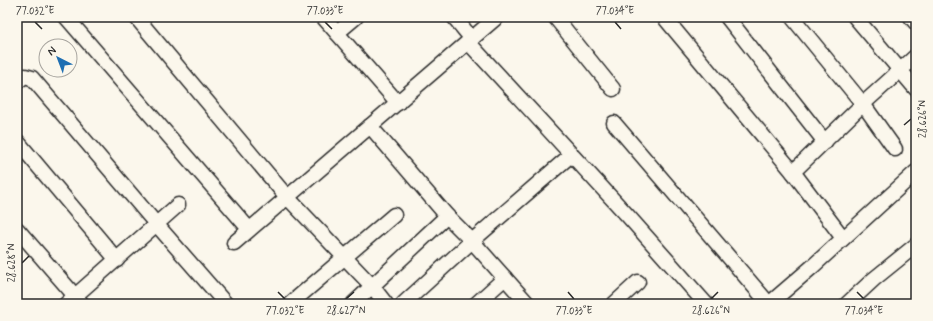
<svg xmlns="http://www.w3.org/2000/svg" width="933" height="321" viewBox="0 0 933 321" font-family="Mynerve,sans-serif">
<style>
.lines{fill:none;stroke-linecap:round;stroke-linejoin:round}
.street-casing{stroke:#2b2b2b;stroke-width:17}
.street{stroke:#fbf7ec;stroke-width:14}
.ticks{fill:none;stroke:#2b2b2b;stroke-width:1.5}
.neatline{fill:none;stroke:#2b2b2b;stroke-width:1.5}
.ticks-label{font-size:10px;text-anchor:middle;fill:#2b2b2b}
</style>
<rect width="100%" height="100%" fill="#fbf7ec"/>
<filter id="ink" filterUnits="userSpaceOnUse"><feTurbulence type="fractalNoise" baseFrequency=".025" numOctaves="2"/><feDisplacementMap in="SourceGraphic" scale="8" xChannelSelector="R" yChannelSelector="G"/><feConvolveMatrix kernelMatrix="1 2 1 2 8 2 1 2 1" color-interpolation-filters="sRGB"/></filter>
<g filter="url(#ink)">
<g class="lines">
<defs>
<g id="street">
<path d="M66 17 249 229"/>
<path d="M136 17 287 197 372 286 386 304"/>
<path d="M323 17 398 103"/>
<path d="M454 17 472 39"/>
<path d="M555 17 613 89"/>
<path d="M664 17 793 172 843 238"/>
<path d="M727 17 825 142"/>
<path d="M792 17 863 104 895 149"/>
<path d="M855 17 916 89"/>
<path d="M911 17 916 23"/>
<path d="M337 33 356 17"/>
<path d="M468 42 628 216 706 304"/>
<path d="M17 82 25 76 32 78 157 225 226 304"/>
<path d="M614 123 769 304"/>
<path d="M370 126 447 216 472 241 528 304"/>
<path d="M17 141 117 260"/>
<path d="M793 172 863 104 916 56"/>
<path d="M17 229 82 304"/>
<path d="M234 243 497 17"/>
<path d="M66 304 178 205"/>
<path d="M290 304 394 215"/>
<path d="M353 304 447 216"/>
<path d="M403 304 472 241 571 155"/>
<path d="M476 304 505 278"/>
<path d="M614 304 638 282"/>
<path d="M769 304 812 267 916 172"/>
<path d="M847 304 874 279 916 245"/>
</g>
</defs>
<use href="#street" class="street-casing"/>
<use href="#street" class="street"/>
</g>
</g>
<path class="ticks" d="M35 22 42 29M325 22 332 29M615 22 621 29M904 125 911 119M22 263 29 256M278 292 285 299M568 292 574 299M857 292 864 299M346 299 354 292M711 299 718 292"/>
<rect width="933" height="321" fill="none" stroke="#fbf7ec" stroke-width="44"/>
<g transform="translate(58 58) rotate(318)"><circle r="19" fill="#fbf7ec" stroke="#a8a59f"/>
<path d="M0-3L7 15L0 10L-7 15Z" fill="#1f6fb2"/>
<text y="-6" font-size="11" font-weight="bold" text-anchor="middle" fill="#2b2b2b">N</text>
</g>
<rect x="22" y="22" width="889" height="277" class="neatline"/>
<g class="ticks-label">
<text x="35" y="14">77.032°E</text>
<text x="325" y="14">77.033°E</text>
<text x="615" y="14">77.034°E</text>
<text transform="translate(922 119) rotate(-90)" y="4">28.626°N</text>
<text transform="translate(11 263) rotate(-90)" y="4">28.628°N</text>
<text x="285" y="314">77.032°E</text>
<text x="346" y="314">28.627°N</text>
<text x="574" y="314">77.033°E</text>
<text x="711" y="314">28.626°N</text>
<text x="864" y="314">77.034°E</text>
</g>
</svg>
